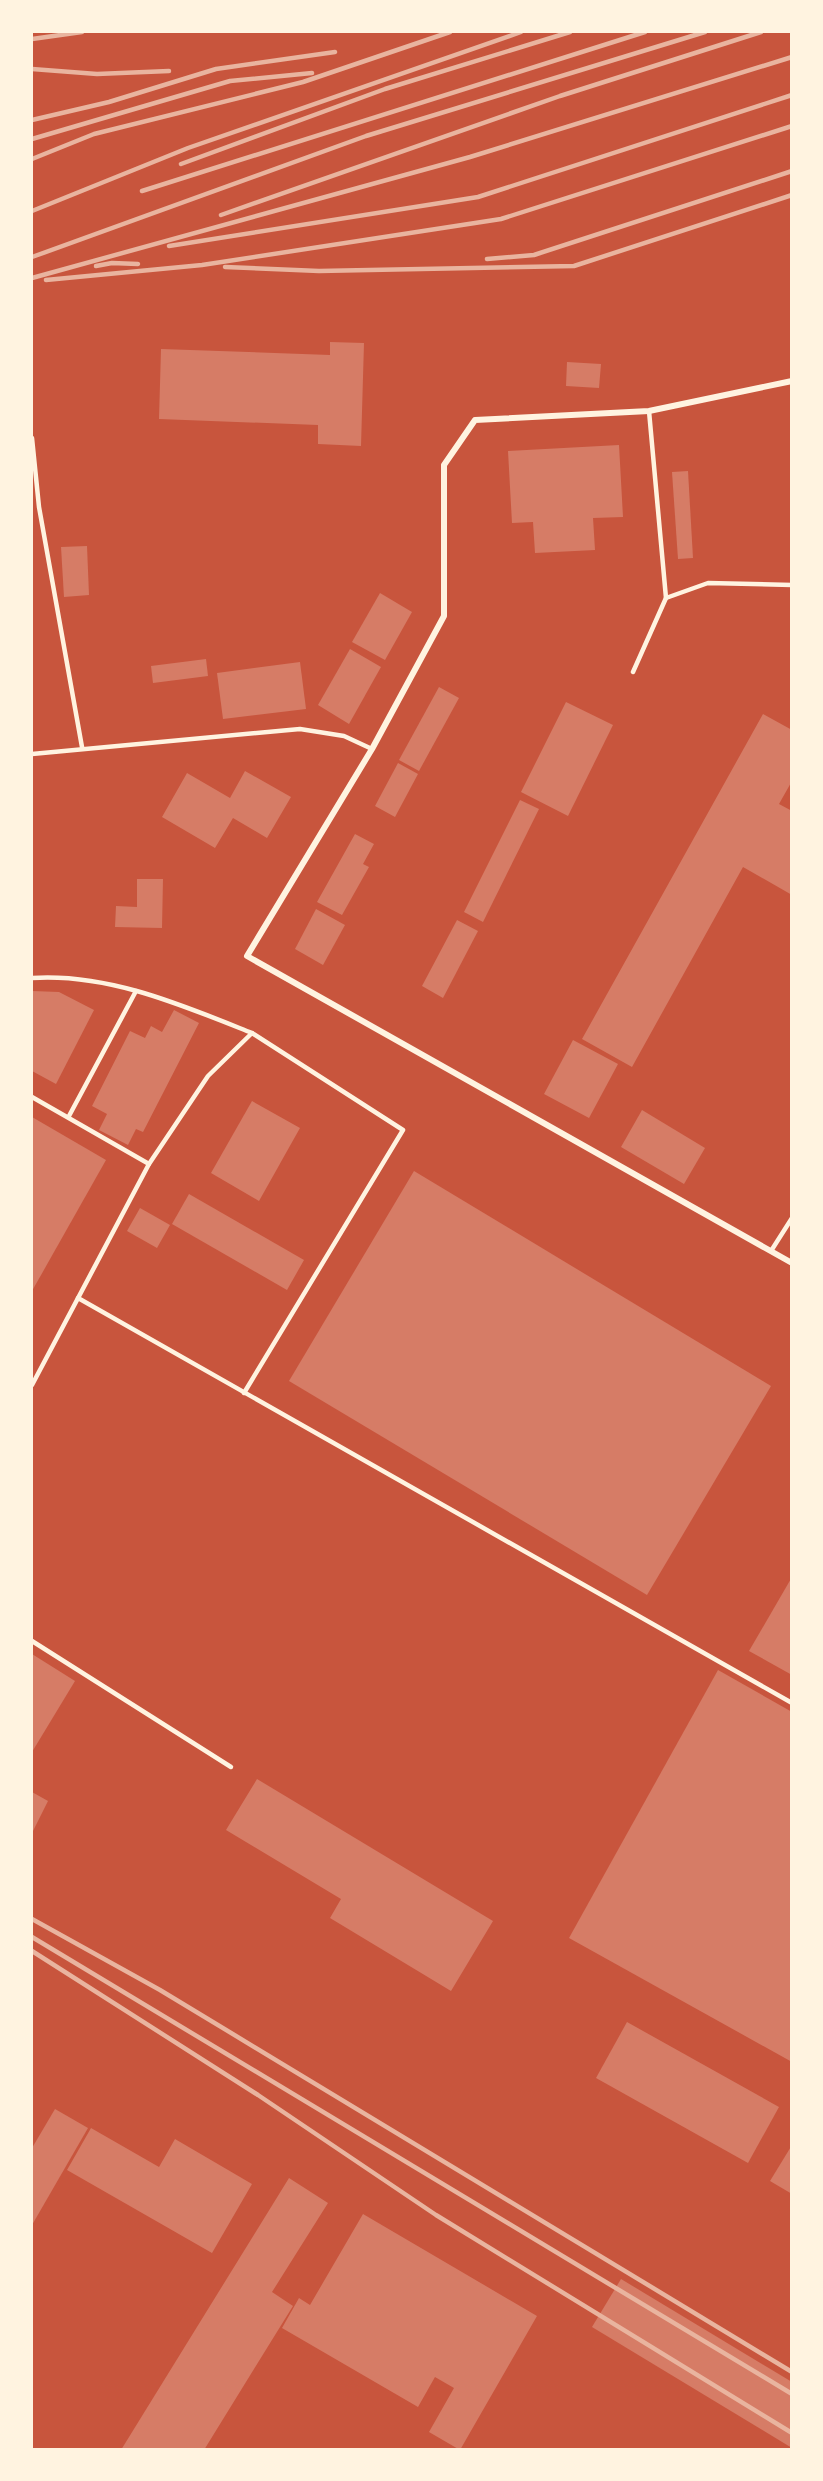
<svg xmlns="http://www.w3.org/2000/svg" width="823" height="2481" viewBox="0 0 823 2481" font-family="'Fira Sans',sans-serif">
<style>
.building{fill:#d67c66}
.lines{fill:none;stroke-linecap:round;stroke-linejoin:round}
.service{stroke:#fff3e0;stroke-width:4.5}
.minor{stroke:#fff3e0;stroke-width:6}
.rail{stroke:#e9b49f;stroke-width:4.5}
</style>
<rect width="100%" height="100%" fill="#c8553d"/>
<g class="building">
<path d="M330 342 364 343 361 446 318 444V425L159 419 161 349 330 355Z"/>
<path d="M567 362 601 364 599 388 566 386Z"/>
<path d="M619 445 623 517 593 518 595 550 535 553 533 522 512 523 508 451Z"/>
<path d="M688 471 693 558 678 559 672 472Z"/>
<path d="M87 546 89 595 64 597 61 547Z"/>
<path d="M380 593 412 612 385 660 352 642Z"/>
<path d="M350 649 381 667 349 724 318 705Z"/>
<path d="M206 659 208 676 153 683 151 666Z"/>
<path d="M300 662 306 709 223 719 217 673Z"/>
<path d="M439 687 459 698 419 771 399 760Z"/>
<path d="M566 702 613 725 568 816 521 792Z"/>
<path d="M763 714 792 730V781L779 804 792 811V895L743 867 632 1067 582 1039Z"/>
<path d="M398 763 418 774 395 817 375 806Z"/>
<path d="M245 771 291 797 267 838 233 818 215 848 162 817 187 773 230 798Z"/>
<path d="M520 800 539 809 483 922 464 912Z"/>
<path d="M355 834 374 844 363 864 369 867 342 915 317 902Z"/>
<path d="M137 879H163L162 928 115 927 116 906 137 907Z"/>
<path d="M316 909 345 925 323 965 295 949Z"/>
<path d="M457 920 478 931 443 998 422 986Z"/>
<path d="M32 991 59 992 94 1010 56 1084 32 1071Z"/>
<path d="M174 1010 199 1023 143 1132 136 1129 128 1145 99 1130 107 1114 92 1106 130 1031 145 1038 151 1026 162 1032Z"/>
<path d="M573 1040 618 1064 589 1118 544 1094Z"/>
<path d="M252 1101 300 1128 259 1201 211 1173Z"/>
<path d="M642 1110 705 1148 684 1184 621 1147Z"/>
<path d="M32 1117 106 1160 32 1291Z"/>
<path d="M414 1171 771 1386 647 1595 289 1381Z"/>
<path d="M189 1194 304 1260 287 1290 172 1224Z"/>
<path d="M140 1208 170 1225 157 1248 127 1231Z"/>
<path d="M792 1577V1675L749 1651Z"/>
<path d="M32 1654 75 1681 32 1752Z"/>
<path d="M718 1670 792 1712V2062L569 1938Z"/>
<path d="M257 1779 493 1921 451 1991 330 1918 341 1899 226 1830Z"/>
<path d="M32 1792 48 1801 32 1833Z"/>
<path d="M627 2022 779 2107 748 2163 596 2078Z"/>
<path d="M55 2109 88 2128 32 2225V2148Z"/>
<path d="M91 2128 159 2167 175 2139 252 2184 212 2253 67 2170Z"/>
<path d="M792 2145V2194L770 2181Z"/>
<path d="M289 2178 328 2203 272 2292 293 2306 204 2450H121Z"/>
<path d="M363 2214 537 2316 460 2450 429 2432 454 2388 435 2377 418 2407 282 2328 299 2298 310 2305Z"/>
<path d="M621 2279 792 2382V2448L592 2327Z"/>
</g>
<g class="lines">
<g class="service">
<path d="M32 438 39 507 82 747"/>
<path d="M666 598 708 583 792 585"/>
<path d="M633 672 666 598 649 411"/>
<path d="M32 754 300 729 344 736 372 749"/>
<path d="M32 978C108 973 182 1005 252 1033"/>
<path d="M32 1097 149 1164"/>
<path d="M69 1116 136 991"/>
<path d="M771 1251 792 1218"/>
<path d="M78 1298 792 1703"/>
<path d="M32 1385 149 1164 208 1076 252 1033 403 1130 244 1393"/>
<path d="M32 1641 231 1767"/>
</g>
<path class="minor" d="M792 381 649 411 475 420 444 465V616L372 749 247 956 792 1263"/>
<g class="rail">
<path d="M32 39 82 32"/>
<path d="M32 69 97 74 169 71"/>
<path d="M32 120 109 102 216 69 335 52"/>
<path d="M32 139 230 81 312 73"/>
<path d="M32 159 94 134 303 82 450 32"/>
<path d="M181 164 385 89 570 32"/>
<path d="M142 191 645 32"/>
<path d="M32 211 188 148 521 32"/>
<path d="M221 215 560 96 761 32"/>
<path d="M169 246 478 197 792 95"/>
<path d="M32 257 366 136 705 32"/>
<path d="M487 259 534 255 792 171"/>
<path d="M96 266 112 263 138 264"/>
<path d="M225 267 319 271 574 266 792 195"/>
<path d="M32 278 470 157 792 57"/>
<path d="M46 280 202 265 501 219 792 126"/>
<path d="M32 1919 160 1990 792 2372"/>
<path d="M32 1937 792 2394"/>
<path d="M32 1951 258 2095 436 2215 792 2433"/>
</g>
</g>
<rect width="823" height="2481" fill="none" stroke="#fff3e0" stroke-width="66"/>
</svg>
